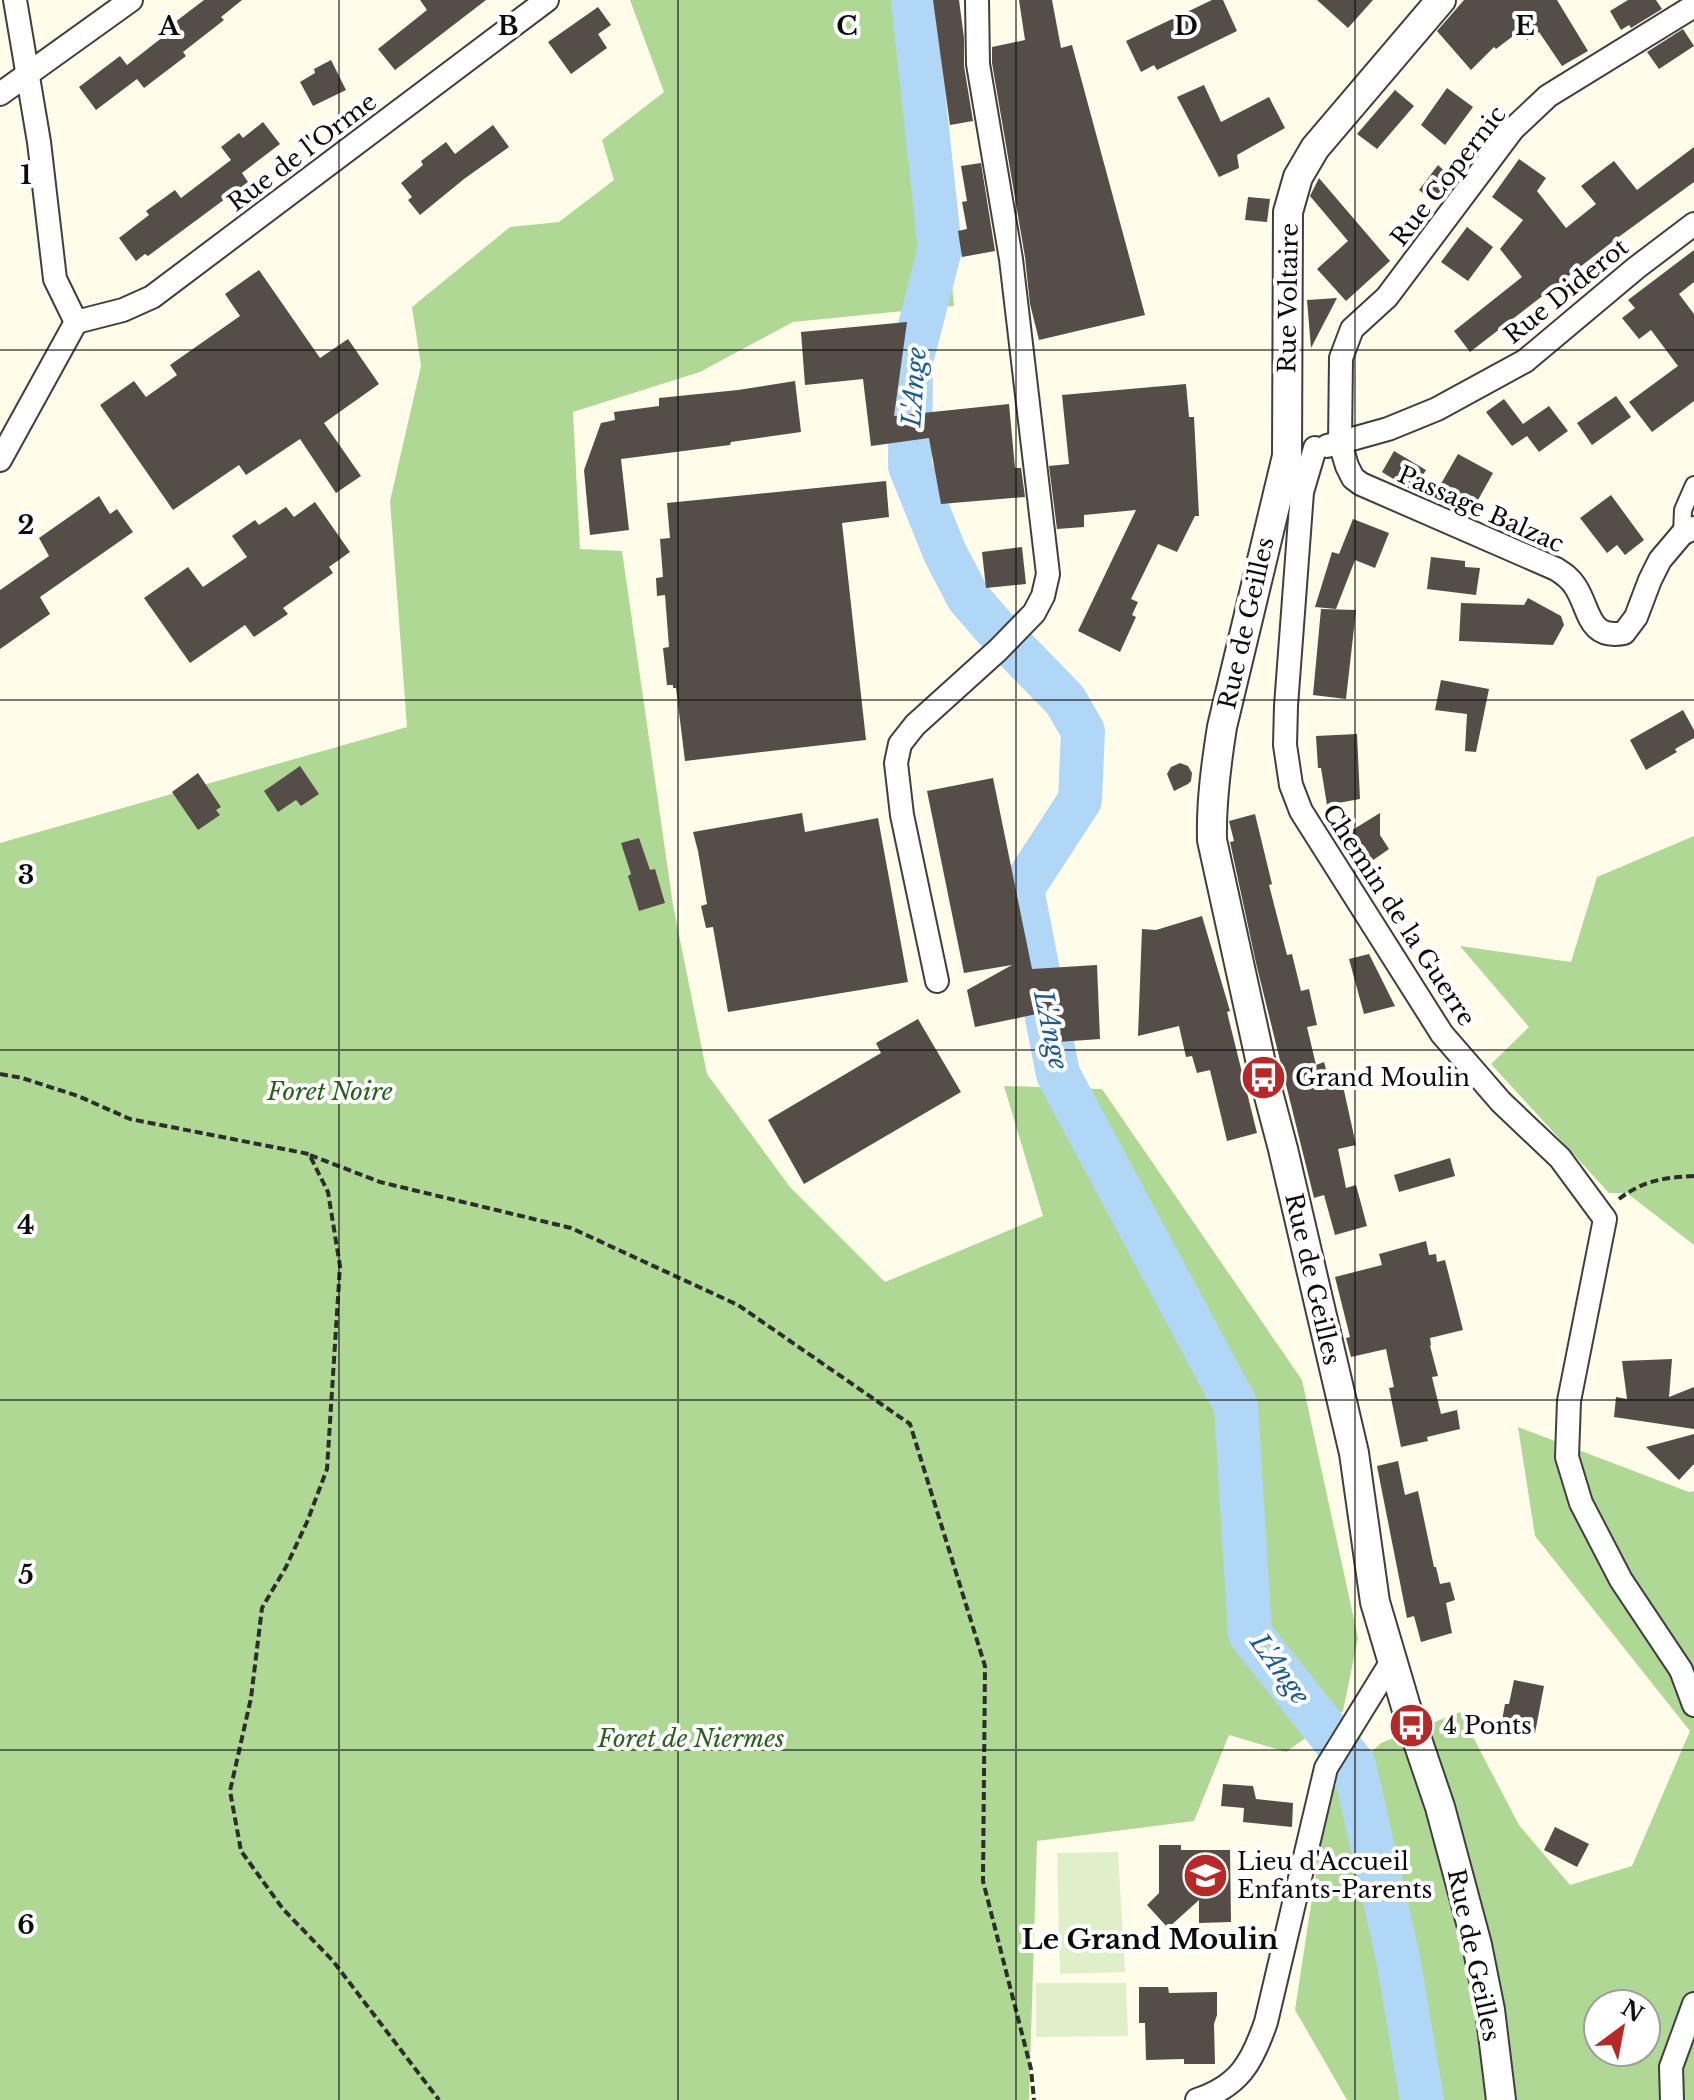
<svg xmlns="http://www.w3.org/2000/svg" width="1694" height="2100" viewBox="0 0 1694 2100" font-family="'Libre Baskerville',serif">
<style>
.forest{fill:#b0d895;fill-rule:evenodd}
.pitch{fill:#dfefc7}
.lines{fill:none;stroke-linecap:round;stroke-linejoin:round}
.river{stroke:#b0d7f5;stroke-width:44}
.building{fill:#544d48}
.pedestrian-casing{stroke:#3f3f3f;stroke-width:20}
.minor-casing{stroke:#3f3f3f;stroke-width:26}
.tertiary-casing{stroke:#3f3f3f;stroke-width:32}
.path{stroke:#2e2e2e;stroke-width:4;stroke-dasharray:8 4;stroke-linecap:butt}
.pedestrian{stroke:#fff;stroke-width:16}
.minor{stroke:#fff;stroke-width:22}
.tertiary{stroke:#fff;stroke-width:28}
.grid{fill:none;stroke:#0c0c0c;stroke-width:2;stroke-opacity:0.55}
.labels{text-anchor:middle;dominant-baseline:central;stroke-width:8;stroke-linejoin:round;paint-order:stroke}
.street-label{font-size:24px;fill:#0c0c0c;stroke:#fff}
.poi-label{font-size:24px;fill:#0c0c0c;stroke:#fff;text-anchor:start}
.park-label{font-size:24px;font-style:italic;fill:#28611e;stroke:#fff}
.water-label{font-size:26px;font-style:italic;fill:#185a9a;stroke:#fff}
.quarter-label{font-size:28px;font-weight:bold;fill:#0c0c0c;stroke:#fff}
.grid-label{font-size:26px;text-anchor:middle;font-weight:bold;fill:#0c0c0c;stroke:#fff;stroke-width:8;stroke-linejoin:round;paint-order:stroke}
</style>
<rect width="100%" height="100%" fill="#fffcea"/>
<g class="forest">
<path d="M630 0H924L954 306 793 322 700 372 573 412 580 549 622 551 673 905 707 1074 790 1187 885 1282 1043 1216 1004 1086 1102 1089 1302 1380 1358 1638 1343 1711 1286 1752 1229 1735 1194 1821 1037 1841 1029 2100H0V843L407 727 390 501 421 366 412 307 510 227 559 222 614 180 602 140 664 92Z"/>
<path d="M1694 836V1245L1627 1193H1609L1491 1064 1529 1027 1460 946 1571 962 1597 877Z"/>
<path d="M1518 1427 1689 1492 1694 1491V2100H1347L1295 2010 1328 1793 1381 1743 1460 1712 1519 1825 1570 1885 1632 1866 1690 1731 1535 1536ZM1598 2004H1646V2052H1598Z"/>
</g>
<g class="pitch">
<path d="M1118 1852 1125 1972 1060 1974 1057 1853Z"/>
<path d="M1036 1983H1126L1128 2036 1036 2037Z"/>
</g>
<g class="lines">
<path class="river" d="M913 0 940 249 911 361 910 466 945 553 968 597 992 625 1065 700 1083 731 1080 800 1022 889 1058 1074 1236 1406 1250 1634 1354 1765 1398 1958 1422 2100"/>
</g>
<g class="building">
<path d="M204 0H242L221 17 224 20 183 52 186 56 144 88 133 74 137 79 96 110 79 87 120 56 127 65 168 33 166 29Z"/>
<path d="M420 0H486L395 70 378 49 427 10Z"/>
<path d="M933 0H959L964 38V66L973 121 950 125Z"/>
<path d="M1019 0H1052L1061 48 1072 45 1145 315 1039 340 1030 304 1025 257 992 63V47L1025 40Z"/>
<path d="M1212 0H1223L1237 31 1157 70 1154 65 1141 72 1126 41Z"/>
<path d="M1317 0H1373L1348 28Z"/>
<path d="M1464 0H1557L1588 51 1562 66 1539 32 1527 40 1521 30 1496 49 1494 47 1471 70 1437 31Z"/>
<path d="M1628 0H1656L1662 9 1631 28 1629 25 1621 30 1610 11Z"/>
<path d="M598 7 611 25 598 34 607 48 571 74 548 42Z"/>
<path d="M1683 29 1694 46 1659 69 1647 52Z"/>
<path d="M331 60 346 90 313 106 300 82 315 73 314 69Z"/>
<path d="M1204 85 1221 122 1269 97 1285 128 1237 155 1239 168 1219 177 1177 97Z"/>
<path d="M1447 88 1473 107 1445 145 1421 125Z"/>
<path d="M1395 90 1414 106 1377 149 1357 134Z"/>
<path d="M263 122 280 144 242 173 248 182 148 256 145 254 136 261 119 238 149 215 146 211 175 190 181 198 231 160 221 147 239 133 243 138Z"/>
<path d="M493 125 509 147 464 179 420 215 408 200 412 197 401 183 423 165 421 161 446 142 455 154Z"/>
<path d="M1694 147V182L1620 236 1470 352 1454 331 1522 277 1500 249 1523 220 1492 197 1519 159 1546 178 1537 191 1566 228 1596 204 1581 186 1614 161 1637 190Z"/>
<path d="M981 163 995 251 962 257 958 231 967 229 962 202 967 201 961 166Z"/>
<path d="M1438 165 1453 179 1435 203 1419 190Z"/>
<path d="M1319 178 1390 261 1346 301 1317 269 1348 241 1310 196Z"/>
<path d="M1248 197 1270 199 1267 222 1245 220Z"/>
<path d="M1467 227 1493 247 1468 281 1441 262Z"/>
<path d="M1694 250V282L1679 294 1694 314V401L1652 432 1629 402 1678 366 1651 330 1639 339 1622 318 1635 308 1628 300Z"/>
<path d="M259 270 320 358 348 339 379 384 324 423 361 476 336 493 300 439 246 475 239 465 173 510 100 405 134 381 146 397 177 375 170 365 240 316 225 294Z"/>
<path d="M1337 298 1311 348 1307 300Z"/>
<path d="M907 322 894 416 1009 404 1015 468H1021L1025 497 941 504 929 438 871 446 863 379 805 385 801 332Z"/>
<path d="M795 381 801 432 731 442 730 445 621 459 629 530 590 535 584 470 601 423 615 420 614 412 659 406V398L738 390Z"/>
<path d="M1186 384 1189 417H1194L1199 516H1195L1177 552 1158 544 1131 599 1138 602 1132 615 1136 617 1120 652 1078 631 1136 510 1084 515V527L1057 529 1049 466 1069 464 1062 395Z"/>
<path d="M1616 396 1631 417 1592 445 1577 423Z"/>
<path d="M1504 399 1523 424 1549 406 1568 431 1539 452 1527 436 1512 446 1486 412Z"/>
<path d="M1394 451 1426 470 1413 491 1382 472Z"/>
<path d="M1458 454 1493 473 1473 509 1438 489Z"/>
<path d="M886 481 889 517 842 523 866 740 685 761 676 688H673V685H667L663 648 669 647 665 595 657 596 656 578 663 577 660 539 670 538 667 503Z"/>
<path d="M1611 495 1644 540 1625 555 1617 545 1607 553 1580 518Z"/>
<path d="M99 496 110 514 117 509 133 532 40 597 50 614 0 649V590L49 556 39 538Z"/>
<path d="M315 502 350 552 329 567 333 573 283 608 288 614 254 637 245 625 190 663 144 598 188 567 203 587 247 557 232 536 255 520 259 525 286 507 294 517Z"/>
<path d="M1353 519 1389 533 1375 568 1355 560 1336 609 1315 607 1332 552 1339 554Z"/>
<path d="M1022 547 1026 584 986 588 982 552Z"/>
<path d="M1431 557 1465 561V567L1480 568 1476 595 1427 589Z"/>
<path d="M1528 598 1561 616 1564 625 1553 645 1459 641 1461 603 1524 605Z"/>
<path d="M1321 609 1356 610 1346 699 1313 695Z"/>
<path d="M1441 680 1489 689 1476 752 1465 751 1467 714 1435 710Z"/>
<path d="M1683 710 1694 730V738L1675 749 1677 752 1646 770 1630 740Z"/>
<path d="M1357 734 1360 799 1327 805 1321 768H1318L1316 736Z"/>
<path d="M1180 763 1188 766 1192 773 1191 781 1188 784 1174 791 1167 774 1171 767Z"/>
<path d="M300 766 319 794 301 806 296 800 278 812 264 791Z"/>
<path d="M198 773 221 807 216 810 220 815 198 830 172 792Z"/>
<path d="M993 778 1032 969 1097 965 1100 1039 1057 1042 1056 1010 975 1027 967 990 1012 965 964 973 927 791Z"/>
<path d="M802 813 805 832 878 818 908 982 728 1012 713 927 706 928 701 906 707 904 698 851 693 832Z"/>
<path d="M1380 813V835L1389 849 1369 863 1349 832Z"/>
<path d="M1255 814 1272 884 1269 885 1287 955 1292 954 1301 991 1309 989 1317 1025 1307 1027 1316 1065 1324 1062 1329 1080 1341 1077 1356 1145 1338 1149 1346 1188 1356 1185 1367 1226 1335 1235 1324 1195 1314 1198 1256 963 1230 842 1234 841 1229 821Z"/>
<path d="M639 838 650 870 655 869 665 903 639 911 628 876 631 874 621 843Z"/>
<path d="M1202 916 1230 1011 1227 1012 1257 1133 1227 1141 1210 1070 1197 1073 1192 1056 1186 1057 1179 1026 1138 1036 1142 929 1156 930Z"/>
<path d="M1369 954 1395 1006 1364 1014 1349 959Z"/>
<path d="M918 1019 961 1092 804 1184 768 1120 881 1053 876 1043Z"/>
<path d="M1450 1158 1455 1176 1399 1192 1394 1175Z"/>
<path d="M1426 1241 1429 1255 1436 1254 1437 1262 1445 1260 1463 1330 1430 1338 1431 1345 1430 1346 1438 1376 1432 1377 1441 1414 1457 1410 1460 1429 1427 1437 1428 1441 1401 1447 1389 1388 1394 1387 1386 1349 1351 1357 1346 1338 1350 1337 1335 1277 1382 1265 1379 1254Z"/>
<path d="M1672 1359 1669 1397 1694 1387V1429L1614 1417 1616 1397 1627 1399 1622 1361Z"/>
<path d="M1694 1434V1464L1679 1480 1646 1447Z"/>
<path d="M1398 1461 1405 1495 1418 1491 1434 1567H1436L1440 1584 1450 1582 1455 1600 1446 1603 1452 1633 1421 1642 1414 1616 1407 1618 1377 1466Z"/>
<path d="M1514 1680 1544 1686 1535 1733 1501 1726 1505 1704H1509Z"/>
<path d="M1223 1784 1253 1786 1256 1799 1293 1803 1292 1827 1243 1822 1244 1808 1221 1806Z"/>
<path d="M1555 1827 1589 1844 1577 1867 1544 1850Z"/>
<path d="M1159 1845H1181V1850H1230L1231 1922 1199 1923V1900L1168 1928 1147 1905 1159 1893Z"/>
<path d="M1139 1987H1168L1169 1993 1217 1992V2015L1214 2024 1215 2064H1184V2059L1146 2060 1145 2023H1139Z"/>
</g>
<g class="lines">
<defs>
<path id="pedestrian" d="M1682 534 1683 510 1694 485"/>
<g id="minor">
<path d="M15 0 39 142 55 279 76 322"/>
<path d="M1694 6 1548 96 1513 129 1387 297 1352 329 1341 358 1340 443 1347 466 1353 478 1361 484 1556 569C1564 574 1570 578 1575 586 1590 608 1587 640 1624 633L1636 617 1650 580 1660 560 1682 534 1694 528"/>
<path d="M0 94 131 0"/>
<path d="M76 322 123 310 152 297 547 0"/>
<path d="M1327 446 1388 429 1437 409 1525 361 1636 268 1694 224"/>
<path d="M1315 448 1302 492 1286 706 1285 745 1291 785 1301 811 1442 1034 1501 1102 1560 1158 1605 1219 1569 1401 1567 1457 1581 1503 1621 1580 1681 1670 1694 1705"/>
<path d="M0 460 76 322"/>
<path d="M937 981 902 815 896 763 900 744 915 725 998 650 1034 613 1043 596 1048 574 1011 259 978 64 977 0"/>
<path d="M1197 2100C1239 2086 1252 2063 1266 2022L1326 1768 1392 1661"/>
<path d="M1672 2100 1671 2067 1694 2004"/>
</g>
<path id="tertiary" d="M1441 0 1315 148 1298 177 1288 212 1287 456 1222 727C1216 765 1211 802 1212 840L1264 1077 1283 1149 1354 1453 1375 1602 1406 1707 1440 1807 1477 1945 1490 2010 1501 2100"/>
</defs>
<use href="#pedestrian" class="pedestrian-casing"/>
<use href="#minor" class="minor-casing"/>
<use href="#tertiary" class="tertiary-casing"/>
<g class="path">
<path d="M0 1074 22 1078 78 1096 130 1119 309 1154 328 1192 340 1266 327 1469 307 1522 286 1567 262 1608 251 1698 230 1791 241 1851 283 1909 333 1961 439 2100"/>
<path d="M310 1155 380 1182 571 1228 738 1305 910 1424 985 1666 983 1881 1031 2069 1034 2100"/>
<path d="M1619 1199C1644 1180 1663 1178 1694 1176"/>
</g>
<use href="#pedestrian" class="pedestrian"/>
<use href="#minor" class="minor"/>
<use href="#tertiary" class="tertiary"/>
</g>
<path class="grid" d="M339 0V2100M678 0V2100M1016 0V2100M1355 0V2100M0 350H1694M0 700H1694M0 1050H1694M0 1400H1694M0 1750H1694"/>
<defs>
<symbol id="bus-disc" viewBox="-11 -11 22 22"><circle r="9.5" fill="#b82827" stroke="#fff"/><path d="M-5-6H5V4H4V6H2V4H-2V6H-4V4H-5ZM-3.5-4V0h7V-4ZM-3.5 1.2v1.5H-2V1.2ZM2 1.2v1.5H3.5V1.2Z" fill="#fff"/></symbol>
<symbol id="school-disc" viewBox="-11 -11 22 22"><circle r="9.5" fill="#b82827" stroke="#fff"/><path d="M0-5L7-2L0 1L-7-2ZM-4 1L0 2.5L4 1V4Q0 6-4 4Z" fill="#fff"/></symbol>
</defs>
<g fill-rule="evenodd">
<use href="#bus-disc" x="1238" y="1052" width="51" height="51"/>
<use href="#bus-disc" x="1386" y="1700" width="51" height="51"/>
<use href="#school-disc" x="1180" y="1850" width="51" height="51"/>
</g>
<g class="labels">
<g class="street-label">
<text transform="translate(302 152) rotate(-37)">Rue de l'Orme</text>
<text transform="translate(1448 176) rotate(-52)">Rue Copernic</text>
<text transform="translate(1566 291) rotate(-39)">Rue Diderot</text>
<text transform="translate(1288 298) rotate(-89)">Rue Voltaire</text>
<text transform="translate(1481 509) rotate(24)">Passage Balzac</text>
<text transform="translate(1246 623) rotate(-77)">Rue de Geilles</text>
<text transform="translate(1399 915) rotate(57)">Chemin de la Guerre</text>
<text transform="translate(1313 1279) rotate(77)">Rue de Geilles</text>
<text transform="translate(1474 1955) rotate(78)">Rue de Geilles</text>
</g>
<g class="poi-label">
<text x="1295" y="1077">Grand Moulin</text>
<text x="1443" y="1725">4 Ponts</text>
<text x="1237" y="1861">Lieu d'Accueil<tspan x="1237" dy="28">Enfants-Parents</tspan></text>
</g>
<g class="park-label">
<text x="330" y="1091">Foret Noire</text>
<text x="691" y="1738">Foret de Niermes</text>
</g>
<g class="water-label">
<text transform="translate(914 387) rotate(-86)">L'Ange</text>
<text transform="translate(1051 1030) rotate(78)">L'Ange</text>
<text transform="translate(1280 1669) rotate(54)">L'Ange</text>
</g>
<g class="quarter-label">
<text x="1150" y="1939">Le Grand Moulin</text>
</g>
</g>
<g class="grid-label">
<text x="169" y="35">A</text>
<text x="508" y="35">B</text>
<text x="847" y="35">C</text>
<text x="1186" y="35">D</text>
<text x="1525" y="35">E</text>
<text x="26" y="184">1</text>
<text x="26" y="534">2</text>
<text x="26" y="884">3</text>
<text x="26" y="1234">4</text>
<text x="26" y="1584">5</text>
<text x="26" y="1934">6</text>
</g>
<g transform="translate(1622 2028) rotate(32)"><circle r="38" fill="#ffffff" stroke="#9e9e9e" stroke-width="2"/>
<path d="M0-6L14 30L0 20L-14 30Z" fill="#b82827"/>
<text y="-12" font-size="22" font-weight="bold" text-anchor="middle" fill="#0c0c0c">N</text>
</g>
</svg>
